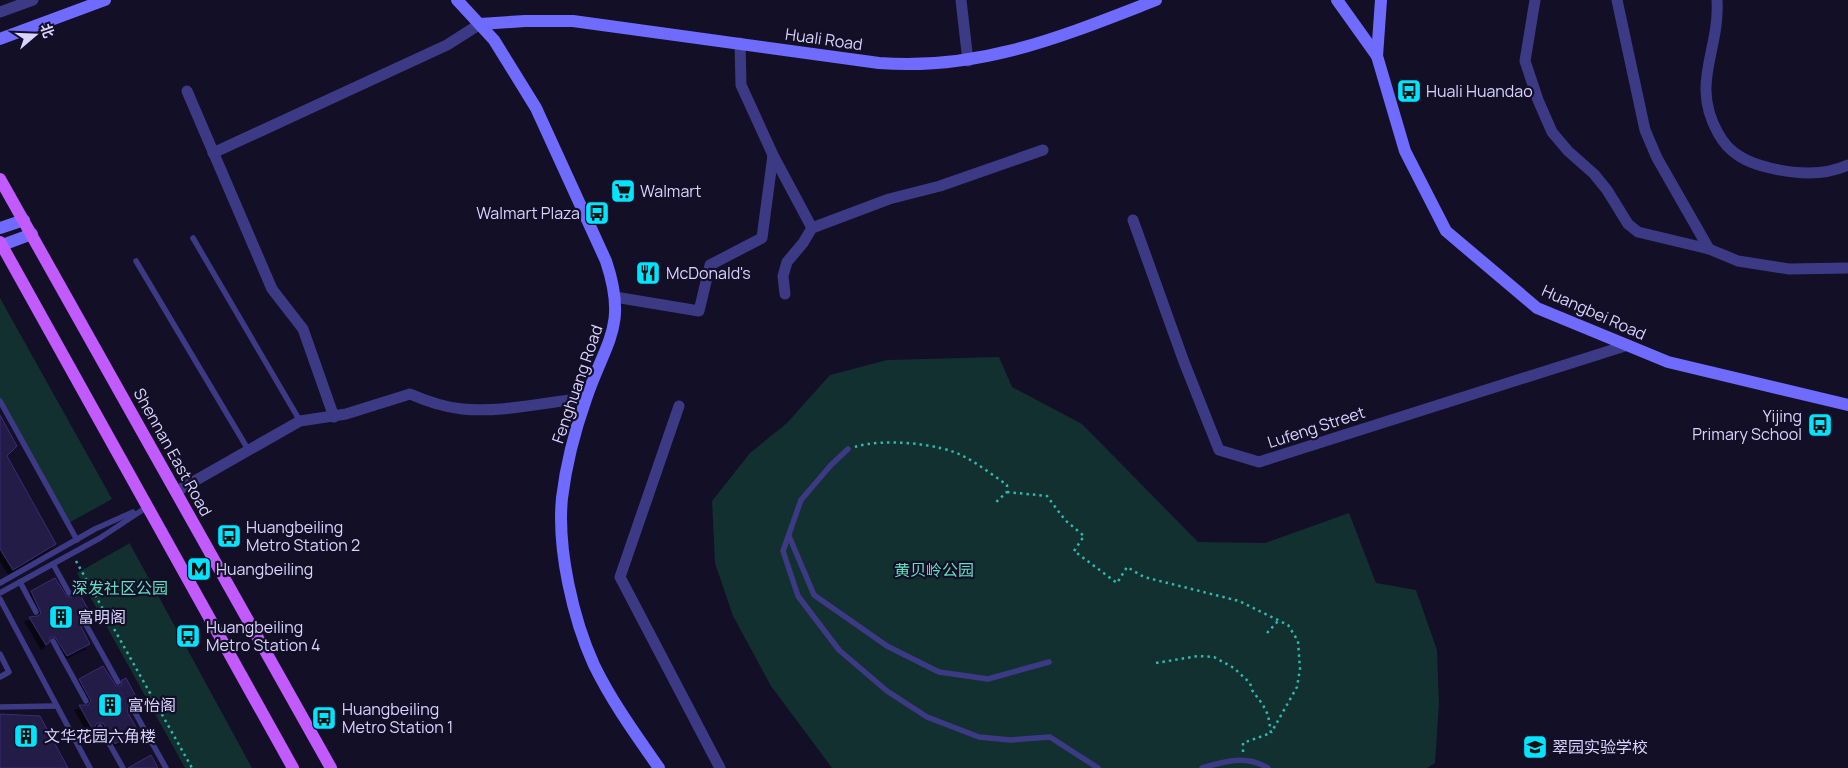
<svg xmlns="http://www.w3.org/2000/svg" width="1848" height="768" viewBox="0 0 1848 768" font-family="Manrope,'Noto Sans SC',sans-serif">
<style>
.green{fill:#12302f}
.building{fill:#241b47;stroke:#3b2d73;filter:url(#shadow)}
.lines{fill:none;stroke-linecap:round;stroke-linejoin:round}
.path{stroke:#2fb8b0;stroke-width:2.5;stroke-dasharray:2.5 4;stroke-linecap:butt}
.lane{stroke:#3d3a85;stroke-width:5.5}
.street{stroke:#3d3a85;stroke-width:11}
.secondary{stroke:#6f6bff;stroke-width:12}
.primary{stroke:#c25bff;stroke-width:12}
.labels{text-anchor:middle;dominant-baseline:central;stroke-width:4.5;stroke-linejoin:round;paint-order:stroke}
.street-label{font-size:16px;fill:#d9d4ff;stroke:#130f26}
.poi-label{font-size:16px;fill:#d9d4ff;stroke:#130f26;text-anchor:start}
.park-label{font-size:16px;fill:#5fe0c0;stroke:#130f26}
</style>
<defs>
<filter id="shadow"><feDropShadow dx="-4.5" dy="4.5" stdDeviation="0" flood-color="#0009"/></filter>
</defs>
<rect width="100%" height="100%" fill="#130f26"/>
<g class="green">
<path d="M0 298 112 499 67 524 0 404Z"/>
<path d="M999 357 1012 387 1082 424 1198 542 1265 543 1349 513 1376 583 1416 590 1437 650 1439 704 1435 763 1427 768H832L771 686 733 616 715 563 712 501 750 453 787 423 830 375 887 360Z"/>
<path d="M130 543V544L252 768H185L77 573Z"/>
</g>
<g class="building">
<path d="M0 415 17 446 7 456 56 544 13 570 0 549Z"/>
<path d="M55 578 67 597H72L73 591 77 589 93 618 88 620 82 619 80 625 90 644 67 656 55 637H50L49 643 46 645 29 617 38 616 41 613 31 591Z"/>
<path d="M103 666 116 686H121L122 680 126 678 140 704 130 705 127 711 138 731 115 744 103 723H97L93 730 79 705H88L91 701 79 679Z"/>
<path d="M0 714 40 716 68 768H0Z"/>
<path d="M151 755 158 768H128Z"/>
</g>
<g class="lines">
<g class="path">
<path d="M855 447C881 438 941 443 965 457 980 465 994 476 1007 485V492L994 504"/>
<path d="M1007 492 1047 496 1065 520 1084 536 1074 551 1117 583 1127 567 1144 577 1239 601 1288 625 1298 641 1300 669 1297 687 1271 733"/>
<path d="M76 561 192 768"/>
<path d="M1267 633 1279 620"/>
<path d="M1156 663 1198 656 1214 657 1234 668 1250 683 1252 690 1263 705 1268 715 1271 733 1243 743V752"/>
</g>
<g class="lane">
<path d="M193 238 300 421"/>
<path d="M136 261 249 451"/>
<path d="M0 401 77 540"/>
<path d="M848 449 831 465 801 500 783 551 798 596 839 650 887 691 927 717 979 737 1010 740 1050 737 1098 768"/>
<path d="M789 536 814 595 887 646 939 672 988 679 1049 662"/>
<path d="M53 564 69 593"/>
<path d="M20 582 36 612"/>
<path d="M0 583 95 529 133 512"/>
<path d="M0 593 100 538 147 507"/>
<path d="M0 599 90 768"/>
<path d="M85 623 118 682"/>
<path d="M53 641 86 701"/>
<path d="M0 654 9 672 0 677"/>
<path d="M0 707 56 706"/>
<path d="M133 709 166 768"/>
<path d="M100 727 123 768"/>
<path d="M1202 768C1225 761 1246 755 1268 768"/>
</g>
<g class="street">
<path d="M961 0 968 61"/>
<path d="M1535 0 1525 61 1538 100 1552 132 1568 151 1594 174 1607 190 1628 224 1638 232 1709 249 1738 261 1789 269 1848 268"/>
<path d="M1617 0 1645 130 1657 158 1709 249"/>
<path d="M1717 0C1720 51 1690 83 1718 133 1729 154 1748 163 1770 168 1795 174 1824 176 1848 165"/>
<path d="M0 12 33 0"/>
<path d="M740 43 741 85 773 155 812 228"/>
<path d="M187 91 272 289 303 329 334 417"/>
<path d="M213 153 447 45 480 24"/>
<path d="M1133 220 1184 362 1219 450 1259 462 1628 345"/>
<path d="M785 294 783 276 787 262 803 243 812 228 889 199 940 186 1043 150"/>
<path d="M615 297 699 311 710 265 762 238 773 155"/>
<path d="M679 406 620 577 720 768"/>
<path d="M177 491 300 421 346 414 410 394C426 401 444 407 462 409 502 413 546 402 586 398"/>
</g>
<g class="secondary">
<path d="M457 0 494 40 536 108 606 261C628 327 606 340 586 399 575 430 566 465 562 498 557 549 573 619 594 665 612 702 636 735 659 768"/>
<path d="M1337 0 1377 56 1405 151 1446 231 1537 308 1668 362 1848 405"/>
<path d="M480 24 525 21H573L879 63C981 71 1063 36 1156 0"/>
<path d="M0 39 105 0"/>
<path d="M1377 56 1381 0"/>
<path d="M0 228 24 220"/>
<path d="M0 246 32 234"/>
</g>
<g class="primary">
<path d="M0 179 331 768"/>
<path d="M0 242 293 768"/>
</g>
</g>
<defs>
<symbol id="bus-square" viewBox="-11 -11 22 22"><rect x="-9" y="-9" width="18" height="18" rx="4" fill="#00e5ff" stroke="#130f26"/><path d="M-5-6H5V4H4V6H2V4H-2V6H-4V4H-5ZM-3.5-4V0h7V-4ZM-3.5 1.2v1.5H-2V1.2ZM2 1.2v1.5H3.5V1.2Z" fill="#111"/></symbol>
<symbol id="supermarket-square" viewBox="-11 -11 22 22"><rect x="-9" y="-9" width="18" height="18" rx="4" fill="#00e5ff" stroke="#130f26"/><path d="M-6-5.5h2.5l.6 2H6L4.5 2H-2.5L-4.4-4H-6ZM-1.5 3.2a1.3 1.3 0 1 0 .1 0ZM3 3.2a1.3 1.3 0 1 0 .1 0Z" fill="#111"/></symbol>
<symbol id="restaurant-square" viewBox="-11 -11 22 22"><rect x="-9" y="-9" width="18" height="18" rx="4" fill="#00e5ff" stroke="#130f26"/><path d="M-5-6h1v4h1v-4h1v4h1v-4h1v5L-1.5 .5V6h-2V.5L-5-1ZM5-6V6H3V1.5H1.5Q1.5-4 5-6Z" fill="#111"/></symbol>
<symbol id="metro-square" viewBox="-11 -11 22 22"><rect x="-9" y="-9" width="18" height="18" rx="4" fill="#00e5ff" stroke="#130f26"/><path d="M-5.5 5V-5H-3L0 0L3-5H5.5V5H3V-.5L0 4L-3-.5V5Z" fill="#111"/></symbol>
<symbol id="building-square" viewBox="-11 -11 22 22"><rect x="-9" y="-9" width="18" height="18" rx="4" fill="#00e5ff" stroke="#130f26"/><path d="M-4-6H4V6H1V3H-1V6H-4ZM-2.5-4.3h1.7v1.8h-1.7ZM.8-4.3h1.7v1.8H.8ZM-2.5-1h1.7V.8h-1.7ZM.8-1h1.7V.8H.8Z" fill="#111"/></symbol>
<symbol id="school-square" viewBox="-11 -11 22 22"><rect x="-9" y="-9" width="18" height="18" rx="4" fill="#00e5ff" stroke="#130f26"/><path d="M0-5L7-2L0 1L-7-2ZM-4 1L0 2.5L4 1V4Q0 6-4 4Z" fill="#111"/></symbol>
</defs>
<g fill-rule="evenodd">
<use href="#bus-square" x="1395" y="77" width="28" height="28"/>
<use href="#supermarket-square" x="609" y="177" width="28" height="28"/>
<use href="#bus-square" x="583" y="199" width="28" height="28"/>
<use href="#restaurant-square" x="634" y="259" width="28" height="28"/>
<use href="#bus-square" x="1806" y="411" width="28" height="28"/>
<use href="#bus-square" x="215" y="522" width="28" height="28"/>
<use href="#metro-square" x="185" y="555" width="28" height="28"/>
<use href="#building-square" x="47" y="603" width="28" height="28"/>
<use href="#bus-square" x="174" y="622" width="28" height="28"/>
<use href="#building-square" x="96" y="691" width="28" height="28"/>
<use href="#bus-square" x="310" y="704" width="28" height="28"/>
<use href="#building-square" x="12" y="722" width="28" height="28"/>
<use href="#school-square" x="1521" y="733" width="28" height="28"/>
</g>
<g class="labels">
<g class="street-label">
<text transform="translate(824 39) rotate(8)">Huali Road</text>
<text transform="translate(1594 312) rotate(24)">Huangbei Road</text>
<text transform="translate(577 384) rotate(-71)">Fenghuang Road</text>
<text transform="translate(1316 427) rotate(-18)">Lufeng Street</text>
<text transform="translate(173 452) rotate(61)">Shennan East Road</text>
</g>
<g class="poi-label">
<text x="1426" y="91">Huali Huandao</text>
<text x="640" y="191">Walmart</text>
<text x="580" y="213" text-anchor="end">Walmart Plaza</text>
<text x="666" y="273">McDonald's</text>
<text x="1802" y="416" text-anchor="end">Yijing<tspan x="1802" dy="18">Primary School</tspan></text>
<text x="246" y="527">Huangbeiling<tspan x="246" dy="18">Metro Station 2</tspan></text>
<text x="216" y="569">Huangbeiling</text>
<text x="78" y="617">富明阁</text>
<text x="206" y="627">Huangbeiling<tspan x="206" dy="18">Metro Station 4</tspan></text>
<text x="128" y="705">富怡阁</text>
<text x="342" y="709">Huangbeiling<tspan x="342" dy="18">Metro Station 1</tspan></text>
<text x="44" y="736">文华花园六角楼</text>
<text x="1552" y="747">翠园实验学校</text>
</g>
<g class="park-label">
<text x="934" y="570">黄贝岭公园</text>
<text x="120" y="588">深发社区公园</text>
</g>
</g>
<g transform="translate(35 35) rotate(71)" stroke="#130f26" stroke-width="4" paint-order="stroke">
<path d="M0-4L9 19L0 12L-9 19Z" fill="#d9d4ff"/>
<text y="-8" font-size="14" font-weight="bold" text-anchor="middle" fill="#d9d4ff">北</text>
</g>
</svg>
